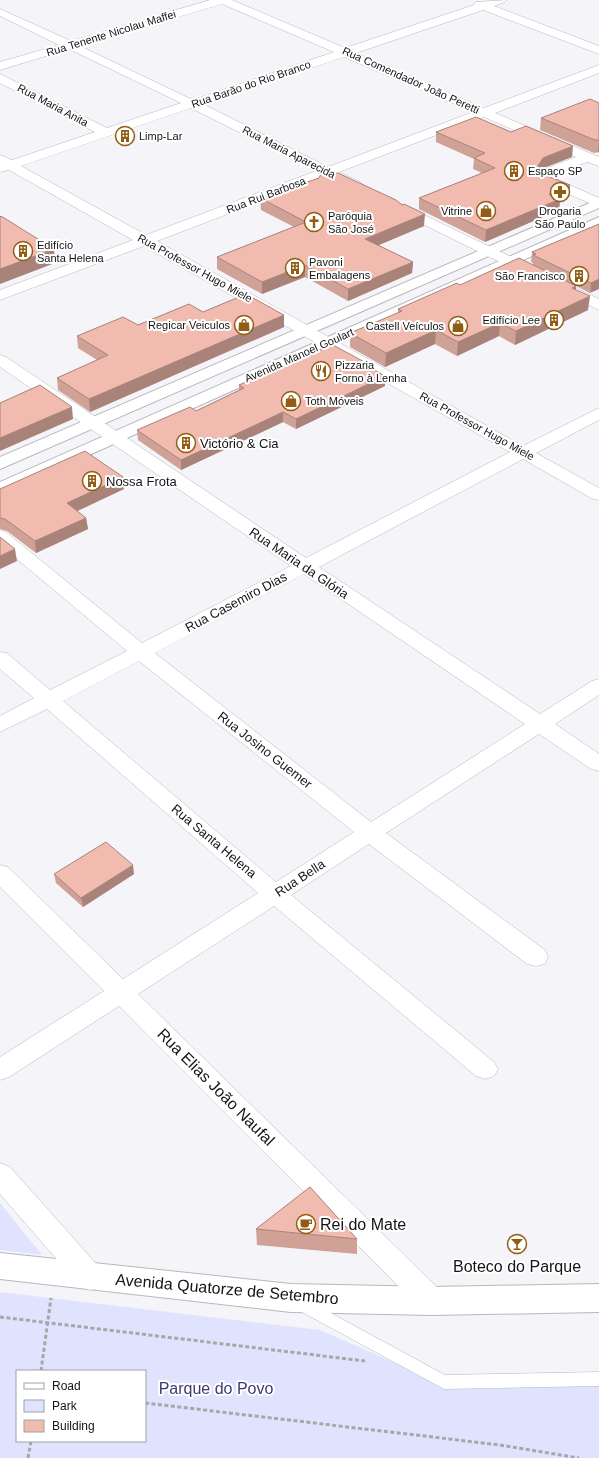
<svg xmlns="http://www.w3.org/2000/svg" width="599" height="1458" viewBox="0 0 599 1458" font-family="Helvetica,sans-serif">
<style>
.green{fill:#e0e3fe;fill-rule:evenodd}
.lines{fill:none;stroke-linecap:round;stroke-linejoin:round}
.lane-casing{stroke:#b7b8bc;stroke-width:1}
.street-casing{stroke:#b7b8bc;stroke-width:1}
.secondary-casing{stroke:#b7b8bc;stroke-width:2}
.path{stroke:#a7a7aa;stroke-width:3;stroke-dasharray:4 2.5;stroke-linecap:butt}
.lane{fill:#fff;fill-rule:evenodd}
.street{fill:#fff;fill-rule:evenodd}
.secondary{fill:#fff;fill-rule:evenodd}
.wall{fill:#d0a196}
.shaded-wall{fill:#a9837a}
.building{fill:#f2bbaf;stroke:#a9837a}
.labels{text-anchor:middle;dominant-baseline:central;stroke-width:4;stroke-linejoin:round;paint-order:stroke}
.far-street-label{font-size:11px;fill:#141415;stroke:#fff}
.far-poi-label{font-size:11px;fill:#141415;stroke:#fff;text-anchor:start}
.poi-label{font-size:13px;fill:#141415;stroke:#fff;text-anchor:start}
.street-label{font-size:13px;fill:#141415;stroke:#fff}
.near-street-label{font-size:16px;fill:#141415;stroke:#fff}
.near-poi-label{font-size:16px;fill:#141415;stroke:#fff;text-anchor:start}
.near-park-label{font-size:16px;fill:#3c3b75;stroke:#fff}
</style>
<rect width="100%" height="100%" fill="#f4f4f9"/>
<g class="green">
<path d="M0 1203 42 1255 0 1250Z"/>
<path d="M0 1292 320 1330 448 1386H599V1458H0ZM17 1371H145V1441H17Z"/>
</g>
<g class="lines">
<defs>
<path id="lane" d="M305 1299 445 1375 599 1372V1386L444 1389 300 1311 297 1306 300 1301Z"/>
<g id="street">
<path d="M210 0H232L345 48 474 5 475 2 507 0 505 2 494 6 599 46V54L483 10 356 53 484 108 599 65V73L495 113 599 157V166L587 162 554 175V178L599 198V207L542 183 540 180 542 170 576 157 484 117 339 172 360 182 362 185 360 188H350L327 176 157 241 523 446 599 408V420L536 453 599 488V500L593 499 523 459 319 567 540 714 592 681 599 679V695L555 724 599 754V771L591 769 539 734 386 833 545 950 548 957 545 964 536 966 527 964 369 844 291 895 494 1062 498 1069 494 1076 485 1079 476 1076 274 906 138 994 442 1292 446 1301 442 1310 432 1314 422 1310 119 1006 9 1077 0 1080V1057L104 991 0 887V865L8 867 123 979 258 893 47 709 0 732V716L34 698 0 669V652L7 653 50 690 127 651 0 545V530L6 532 142 643 291 566 0 367V355L6 357 306 558 510 452 144 246 0 300V290L133 240 9 170 0 172V155L12 160 95 132 0 83V74L107 128 181 103 69 49 0 70V62L59 45 0 16V9L71 41ZM222 4 334 52 193 100 80 46ZM344 57 473 112 328 167 203 104ZM191 108 316 171 146 235 21 166ZM304 574 525 724 371 822 155 653ZM139 661 354 832 276 882 63 701Z"/>
<path d="M399 203 534 268 536 271 534 274H524L394 210 392 207 394 204Z"/>
<path d="M565 283 599 299V310L560 291 557 288 560 285Z"/>
<path d="M0 1163 10 1167 100 1268 104 1277 100 1286 90 1290 80 1286 0 1194Z"/>
</g>
<g id="secondary">
<path d="M599 199V208L0 469V457Z"/>
<path d="M599 217V226L0 495V482Z"/>
<path d="M0 1253 291 1284 432 1287 599 1284V1312L432 1315 291 1312 0 1279Z"/>
</g>
</defs>
<use href="#lane" class="lane-casing"/>
<use href="#street" class="street-casing"/>
<use href="#secondary" class="secondary-casing"/>
<g class="path">
<path d="M0 1317 365 1361"/>
<path d="M41 1371 51 1298"/>
<path d="M145 1403 500 1445 579 1458"/>
<path d="M28 1458 31 1441"/>
</g>
<use href="#lane" class="lane"/>
<use href="#street" class="street"/>
<use href="#secondary" class="secondary"/>
</g>
<g class="wall">
<path d="M599 103V152L594 153 540 130 541 118Z"/>
<path d="M436 132H511L572 157 541 169V170L542 174 570 185 569 196 560 200 559 210 485 242 419 209V198L482 173 473 169 474 159 436 142Z"/>
<path d="M260 198 424 226 378 245 413 262 412 273 348 301 305 277 262 294 217 269V257L294 227 261 210Z"/>
<path d="M599 224 590 293 576 286V290L588 310 515 345 499 336 457 356 435 344 385 367 350 347V333L398 313V309L532 265 533 263 531 262 532 252Z"/>
<path d="M203 312 284 327 90 412 58 390 57 378 97 360 78 348 77 336Z"/>
<path d="M370 365V368L385 386 296 429 283 422 181 470 138 440 137 430 196 411 239 390V385Z"/>
<path d="M0 489H124L77 511 86 518 88 529 36 553 7 531 0 529Z"/>
<path d="M54 874H134L83 907 56 883Z"/>
<path d="M256 1229 357 1239V1254L257 1245Z"/>
</g>
<g class="shaded-wall">
<path d="M599 143V152L598 153Z"/>
<path d="M573 146 572 157 541 169 537 176 538 166 543 158Z"/>
<path d="M570 185 569 196 560 200 559 210 485 242 486 230 549 194Z"/>
<path d="M425 214 424 226 365 251V239Z"/>
<path d="M54 249 55 263 0 284V269Z"/>
<path d="M413 262 412 273 348 301V289Z"/>
<path d="M305 265V277L262 294V282Z"/>
<path d="M599 279V289L590 293 591 283Z"/>
<path d="M576 286 575 300 572 288Z"/>
<path d="M590 296 588 310 515 345 516 331Z"/>
<path d="M284 315V327L90 412 89 399Z"/>
<path d="M500 323 499 336 457 356 458 342Z"/>
<path d="M436 330 435 344 385 367 386 353Z"/>
<path d="M385 376V386L296 429V419Z"/>
<path d="M72 407 73 419 0 451V438Z"/>
<path d="M283 412V422L181 470V460Z"/>
<path d="M123 477 124 489 69 515 67 503Z"/>
<path d="M86 518 88 529 36 553 35 541Z"/>
<path d="M15 549 17 561 0 569V556Z"/>
<path d="M133 865 134 874 83 907 81 898Z"/>
</g>
<g class="building">
<path d="M590 99 599 103V140H595L541 118Z"/>
<path d="M476 117 511 132 526 126 573 146 543 158 538 166 542 174 570 185 549 194 560 199 486 230 419 198 495 168 474 158 485 153 436 132Z"/>
<path d="M338 173 396 200 402 205 404 204 425 214 365 239 413 262 348 289 305 265 262 282 217 257 306 222 260 198 319 178 321 174Z"/>
<path d="M1 216 54 249 0 269V217Z"/>
<path d="M599 224V279L591 283 533 255 536 254 532 252Z"/>
<path d="M519 258 576 286 572 288 590 296 516 331 500 323 458 342 436 330 386 353 350 333 402 311 398 309 457 283 460 285Z"/>
<path d="M246 294 284 315 89 399 57 378 108 355 77 336 123 317 138 325 189 304 203 312Z"/>
<path d="M331 345H333L370 365 367 366 385 376 296 419 283 412 181 460 137 430 190 407 196 411 244 388 239 385Z"/>
<path d="M40 385 72 407 0 438V403Z"/>
<path d="M85 451 123 477 67 503 86 518 35 541 5 519 0 518V489Z"/>
<path d="M0 537 15 549 0 556Z"/>
<path d="M106 842 133 865 81 898 54 874Z"/>
<path d="M310 1187 357 1239 256 1229Z"/>
</g>
<defs>
<symbol id="building-ring" viewBox="-11 -11 22 22"><circle r="9.5" fill="#fff" stroke="#925d12" stroke-width="1.5"/><path d="M-4-6H4V6H1V3H-1V6H-4ZM-2.5-4.3h1.7v1.8h-1.7ZM.8-4.3h1.7v1.8H.8ZM-2.5-1h1.7V.8h-1.7ZM.8-1h1.7V.8H.8Z" fill="#925d12"/></symbol>
<symbol id="pharmacy-ring" viewBox="-11 -11 22 22"><circle r="9.5" fill="#fff" stroke="#925d12" stroke-width="1.5"/><path d="M-2-6h4v4h4v4h-4v4h-4v-4h-4v-4h4Z" fill="#925d12"/></symbol>
<symbol id="shop-ring" viewBox="-11 -11 22 22"><circle r="9.5" fill="#fff" stroke="#925d12" stroke-width="1.5"/><path d="M-5-2.5h2.3a2.7 3.5 0 0 1 5.4 0H5L5.5 6h-11ZM-1.5-2.5h3a1.5 2.3 0 0 0-3 0Z" fill="#925d12"/></symbol>
<symbol id="church-ring" viewBox="-11 -11 22 22"><circle r="9.5" fill="#fff" stroke="#925d12" stroke-width="1.5"/><path d="M-1.2-6h2.4v3.5h3.3v2.4h-3.3V6h-2.4V-.1h-3.3v-2.4h3.3Z" fill="#925d12"/></symbol>
<symbol id="restaurant-ring" viewBox="-11 -11 22 22"><circle r="9.5" fill="#fff" stroke="#925d12" stroke-width="1.5"/><path d="M-5-6h1v4h1v-4h1v4h1v-4h1v5L-1.5 .5V6h-2V.5L-5-1ZM5-6V6H3V1.5H1.5Q1.5-4 5-6Z" fill="#925d12"/></symbol>
<symbol id="cafe-ring" viewBox="-11 -11 22 22"><circle r="9.5" fill="#fff" stroke="#925d12" stroke-width="1.5"/><path d="M-5.5-4.5H6V0H3Q3 3.5 0 3.5H-2.5Q-5.5 3.5-5.5 0ZM3-3.2v2h1.7v-2ZM-6 4.5H4V6H-6Z" fill="#925d12"/></symbol>
<symbol id="bar-ring" viewBox="-11 -11 22 22"><circle r="9.5" fill="#fff" stroke="#925d12" stroke-width="1.5"/><path d="M-6-5H6L.8 .8V4.5H3.5V6h-7V4.5H-.8V.8Z" fill="#925d12"/></symbol>
</defs>
<g fill-rule="evenodd">
<use href="#building-ring" x="114" y="125" width="22" height="22"/>
<use href="#building-ring" x="503" y="160" width="22" height="22"/>
<use href="#pharmacy-ring" x="549" y="181" width="22" height="22"/>
<use href="#shop-ring" x="475" y="200" width="22" height="22"/>
<use href="#church-ring" x="303" y="211" width="22" height="22"/>
<use href="#building-ring" x="12" y="240" width="22" height="22"/>
<use href="#building-ring" x="284" y="257" width="22" height="22"/>
<use href="#building-ring" x="568" y="265" width="22" height="22"/>
<use href="#building-ring" x="543" y="309" width="22" height="22"/>
<use href="#shop-ring" x="233" y="314" width="22" height="22"/>
<use href="#shop-ring" x="447" y="315" width="22" height="22"/>
<use href="#restaurant-ring" x="310" y="360" width="22" height="22"/>
<use href="#shop-ring" x="280" y="390" width="22" height="22"/>
<use href="#building-ring" x="175" y="432" width="22" height="22"/>
<use href="#building-ring" x="81" y="470" width="22" height="22"/>
<use href="#cafe-ring" x="295" y="1213" width="22" height="22"/>
<use href="#bar-ring" x="506" y="1233" width="22" height="22"/>
</g>
<g class="labels">
<g class="far-street-label">
<text transform="translate(111 33) rotate(-17)">Rua Tenente Nicolau Maffei</text>
<text transform="translate(411 80) rotate(24)">Rua Comendador João Peretti</text>
<text transform="translate(251 84) rotate(-19)">Rua Barão do Rio Branco</text>
<text transform="translate(53 105) rotate(28)">Rua Maria Anita</text>
<text transform="translate(289 152) rotate(27)">Rua Maria Aparecida</text>
<text transform="translate(266 195) rotate(-21)">Rua Rui Barbosa</text>
<text transform="translate(195 268) rotate(29)">Rua Professor Hugo Miele</text>
<text transform="translate(299 355) rotate(-24)">Avenida Manoel Goulart</text>
<text transform="translate(477 426) rotate(29)">Rua Professor Hugo Miele</text>
</g>
<g class="far-poi-label">
<text x="139" y="136">Limp-Lar</text>
<text x="528" y="171">Espaço SP</text>
<text x="472" y="211" text-anchor="end">Vitrine</text>
<text x="560" y="211" text-anchor="middle">Drogaria<tspan x="560" dy="13">São Paulo</tspan></text>
<text x="328" y="216">Paróquia<tspan x="328" dy="13">São José</tspan></text>
<text x="37" y="245">Edifício<tspan x="37" dy="13">Santa Helena</tspan></text>
<text x="309" y="262">Pavoni<tspan x="309" dy="13">Embalagens</tspan></text>
<text x="565" y="276" text-anchor="end">São Francisco</text>
<text x="540" y="320" text-anchor="end">Edifício Lee</text>
<text x="230" y="325" text-anchor="end">Regicar Veiculos</text>
<text x="444" y="326" text-anchor="end">Castell Veículos</text>
<text x="335" y="365">Pizzaria<tspan x="335" dy="13">Forno à Lenha</tspan></text>
<text x="305" y="401">Toth Móveis</text>
</g>
<g class="poi-label">
<text x="200" y="443">Victório &amp; Cia</text>
<text x="106" y="481">Nossa Frota</text>
</g>
<g class="street-label">
<text transform="translate(299 563) rotate(34)">Rua Maria da Glória</text>
<text transform="translate(236 602) rotate(-28)">Rua Casemiro Dias</text>
<text transform="translate(265 750) rotate(38)">Rua Josino Guemer</text>
<text transform="translate(214 841) rotate(40)">Rua Santa Helena</text>
<text transform="translate(300 878) rotate(-33)">Rua Bella</text>
</g>
<g class="near-street-label">
<text transform="translate(216 1087) rotate(45)">Rua Elias João Naufal</text>
<text transform="translate(227 1289) rotate(5)">Avenida Quatorze de Setembro</text>
</g>
<g class="near-poi-label">
<text x="320" y="1224">Rei do Mate</text>
<text x="517" y="1266" text-anchor="middle">Boteco do Parque</text>
</g>
<g class="near-park-label">
<text x="216" y="1388">Parque do Povo</text>
</g>
</g>
<rect x="16" y="1370" width="130" height="72" fill="#ffffff" stroke="#a1a1a1"/>
<rect x="24" y="1383" width="20" height="6" fill="#ffffff" stroke="#a1a1a1"/>
<text x="52" y="1390" font-size="12" fill="#141415">Road</text>
<rect x="24" y="1400" width="20" height="12" fill="#e0e3fe" stroke="#a1a1a1"/>
<text x="52" y="1410" font-size="12" fill="#141415">Park</text>
<rect x="24" y="1420" width="20" height="12" fill="#f2bbaf" stroke="#a1a1a1"/>
<text x="52" y="1430" font-size="12" fill="#141415">Building</text>
</svg>
